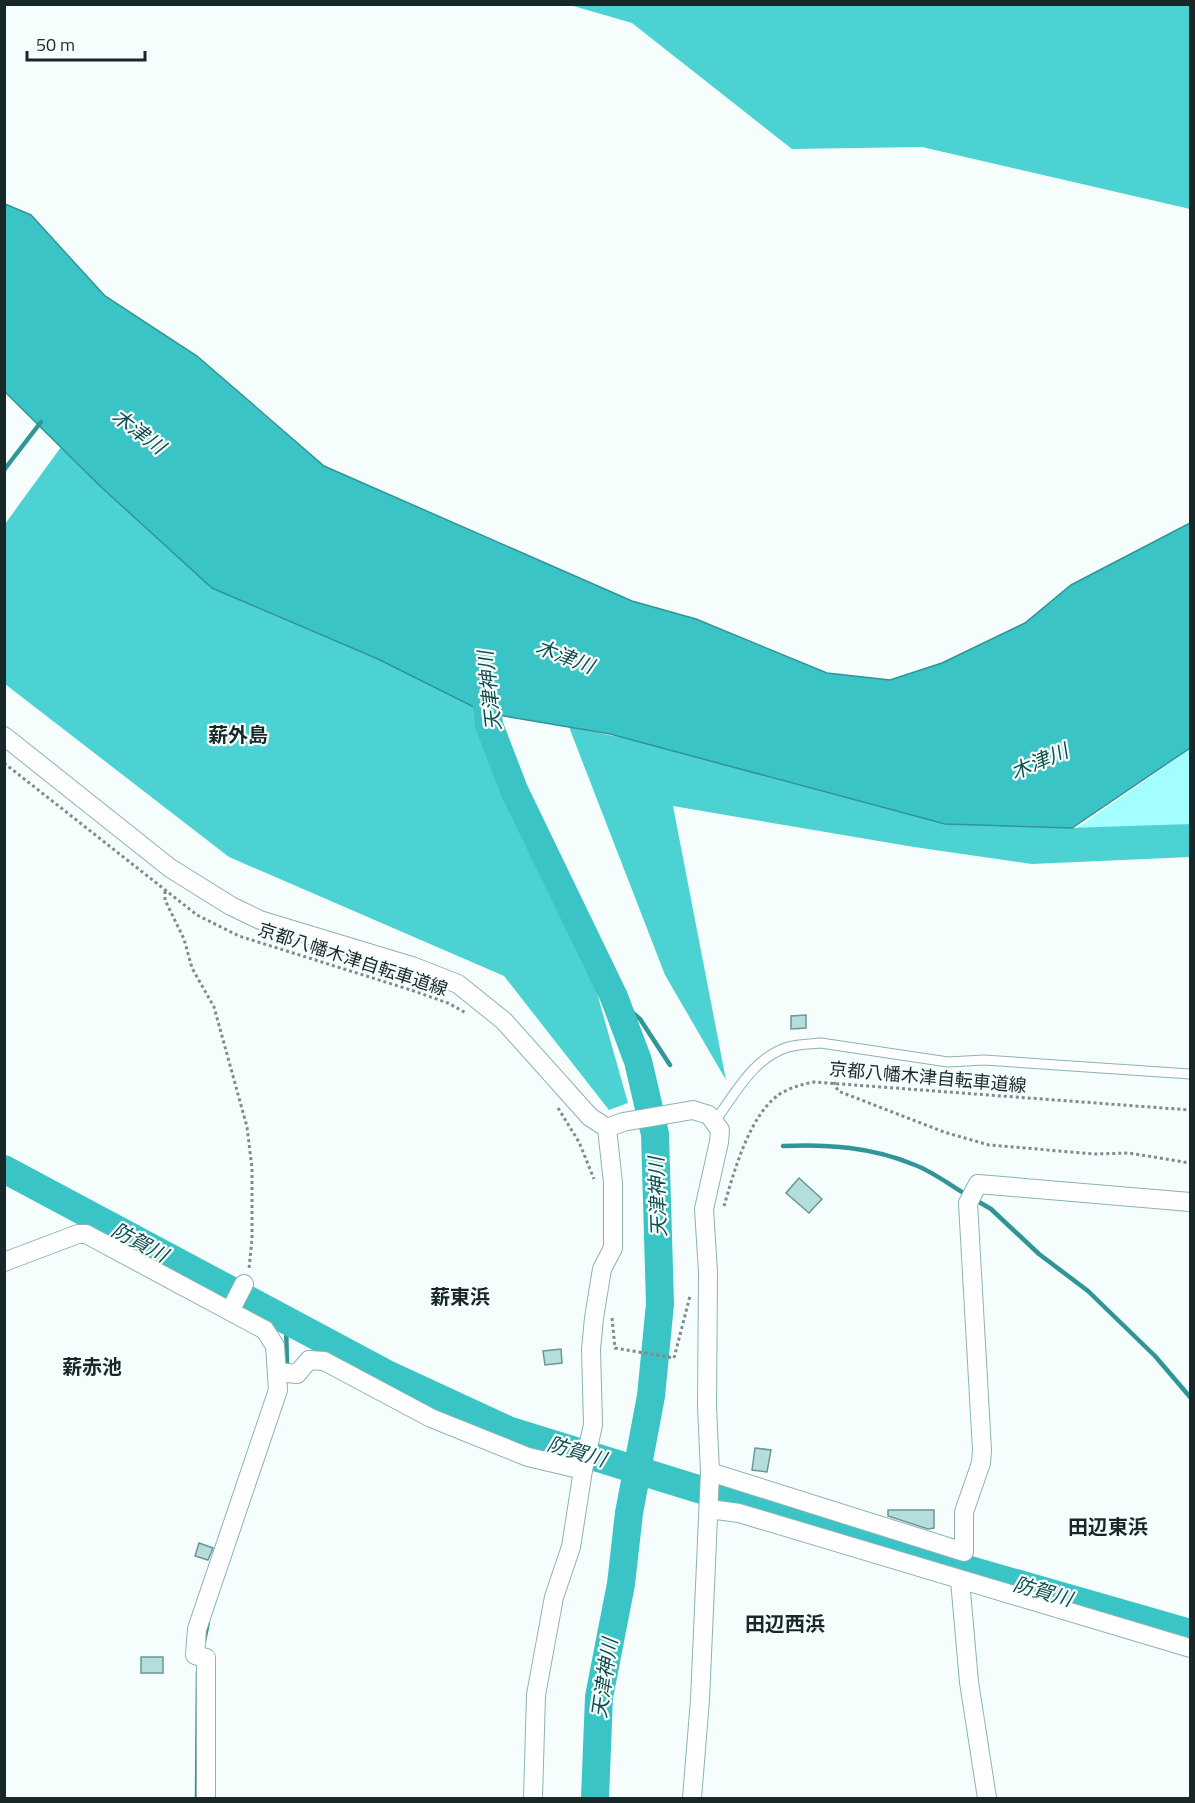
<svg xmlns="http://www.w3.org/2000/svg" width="1195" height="1803" viewBox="0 0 1195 1803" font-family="'Titillium Web','Noto Sans JP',sans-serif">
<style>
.green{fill:#a4fdfe}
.forest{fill:#4dd2d4}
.water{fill:#3bc4c6;stroke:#309597;stroke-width:1.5}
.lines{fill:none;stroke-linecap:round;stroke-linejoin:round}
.stream{stroke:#309597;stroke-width:4.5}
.river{stroke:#3bc4c6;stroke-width:28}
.building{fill:#b4ddde;stroke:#6e9595;stroke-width:1.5}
.service-casing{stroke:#8bb3b3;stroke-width:11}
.minor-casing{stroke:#8bb3b3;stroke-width:20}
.path{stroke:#808c8c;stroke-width:3;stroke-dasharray:3 3;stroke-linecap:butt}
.service{stroke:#fff;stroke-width:9}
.minor{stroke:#fff;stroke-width:18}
.labels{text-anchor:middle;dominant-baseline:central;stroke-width:4.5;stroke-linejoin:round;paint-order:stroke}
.street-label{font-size:18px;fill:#182828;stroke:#f5fdfd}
.water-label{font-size:20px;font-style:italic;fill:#134d4e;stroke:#f5fdfd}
.neighbourhood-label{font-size:20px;font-weight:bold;fill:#182828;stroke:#f5fdfd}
</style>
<rect width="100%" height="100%" fill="#f5fdfd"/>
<path class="green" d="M1190 748V824L1073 831 1187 751Z"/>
<g class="forest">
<path d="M570 5H1190V209L922 147 792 149 632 23Z"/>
<path d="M61 447 215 589 378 659 488 714 514 790 595 986 628 1103 609 1110 504 976 229 857 5 684V524Z"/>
<path d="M569 727 1069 828 1190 824V857L1032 864 914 847 673 806 726 1080 665 975Z"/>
</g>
<path class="water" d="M5 204 31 215 105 296 197 356 324 466 632 601 696 619 827 673 890 680 942 663 1025 623 1071 585 1190 523V748L1072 828 945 824 610 734 486 713 378 659 212 588 100 486 5 392Z"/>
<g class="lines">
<g class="stream">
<path d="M4 470 41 422"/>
<path d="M614 997 640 1019 670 1065"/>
<path d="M783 1146C828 1144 872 1147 915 1165 933 1172 950 1185 967 1195"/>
<path d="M974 1199 991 1209 1039 1254 1088 1291 1155 1356 1190 1397"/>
<path d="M286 1320 287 1369"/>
<path d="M204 1641 208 1622"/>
<path d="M197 1798 198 1672"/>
</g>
<g class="river">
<path d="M484 676 489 725 514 790 614 997 638 1061 655 1134 660 1304 651 1396 629 1513 621 1584 599 1697 595 1798"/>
<path d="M4 1169 389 1375 508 1430 834 1531 1190 1633"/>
</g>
</g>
<g class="building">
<path d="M806 1015V1028L791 1029V1016Z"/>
<path d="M799 1178 822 1199 809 1213 786 1193Z"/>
<path d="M561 1349 562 1363 545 1365 543 1351Z"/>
<path d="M755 1448 771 1450 767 1472 752 1470Z"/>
<path d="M888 1510H934V1528L928 1529 888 1516Z"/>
<path d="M199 1543 213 1548 208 1560 195 1556Z"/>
<rect x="141" y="1657" width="22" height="16"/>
</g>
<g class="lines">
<defs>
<path id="service" d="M715 1121C735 1094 753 1058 788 1047 798 1044 811 1044 821 1043L948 1062 984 1060 1190 1074"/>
<g id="minor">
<path d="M4 736 170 868 231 906 260 920 412 966 458 984 504 1021 590 1117 607 1128 613 1183V1248L602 1269 594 1318 591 1349 593 1425 583 1470"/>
<path d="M607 1128 623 1122 693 1110 709 1115 720 1130 719 1142 704 1209 708 1272 707 1406 710 1472 700 1700 692 1798"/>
<path d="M4 1262 78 1234H86L265 1330 275 1346 278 1390 197 1629 195 1655 206 1658V1798"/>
<path d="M230 1311 244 1284"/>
<path d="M278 1372 297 1374 309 1360 324 1361 431 1418 528 1457 583 1470 571 1547 554 1597 536 1695 533 1798"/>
<path d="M710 1472 964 1552V1512L981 1463 982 1450 968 1203 978 1184 1190 1202"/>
<path d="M709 1509 739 1513 1190 1648"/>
<path d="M960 1580 969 1682 987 1798"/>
</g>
</defs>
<use href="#service" class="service-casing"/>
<use href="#minor" class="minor-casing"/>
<g class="path">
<path d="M4 763 197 915 239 936 414 991 448 1003 466 1013"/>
<path d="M165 891V900L184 939 192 968 214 1007 247 1127 252 1168V1239L249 1269"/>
<path d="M834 1082 838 1091 944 1132 989 1145 1095 1154 1129 1153 1190 1163"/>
<path d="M558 1108 579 1142 594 1179"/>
<path d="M724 1206C734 1172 750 1111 783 1092 793 1087 803 1084 814 1082L1190 1110"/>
<path d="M612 1318 615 1348 674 1358 690 1296"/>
</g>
<use href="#service" class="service"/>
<use href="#minor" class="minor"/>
</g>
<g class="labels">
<g class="street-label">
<text transform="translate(353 959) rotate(18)">京都八幡木津自転車道線</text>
<text transform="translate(928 1077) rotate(5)">京都八幡木津自転車道線</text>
</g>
<g class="water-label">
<text transform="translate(139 431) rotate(37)">木津川</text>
<text transform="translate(565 656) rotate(21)">木津川</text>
<text transform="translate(489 691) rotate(-96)">天津神川</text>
<text transform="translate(1039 761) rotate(-23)">木津川</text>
<text transform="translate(657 1197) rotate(-92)">天津神川</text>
<text transform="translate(140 1242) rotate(28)">防賀川</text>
<text transform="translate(577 1451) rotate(17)">防賀川</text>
<text transform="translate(1043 1591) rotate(16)">防賀川</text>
<text transform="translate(604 1678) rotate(-82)">天津神川</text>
</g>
<g class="neighbourhood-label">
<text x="238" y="734">薪外島</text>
<text x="460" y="1296">薪東浜</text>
<text x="92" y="1366">薪赤池</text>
<text x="1108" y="1526">田辺東浜</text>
<text x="785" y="1623">田辺西浜</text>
</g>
</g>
<rect width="1195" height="1803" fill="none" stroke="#182828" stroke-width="12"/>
<path d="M27 51v9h118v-9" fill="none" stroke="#182828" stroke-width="3"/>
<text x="36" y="51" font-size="18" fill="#182828" stroke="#f5fdfd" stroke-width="4.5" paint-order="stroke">50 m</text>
</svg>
